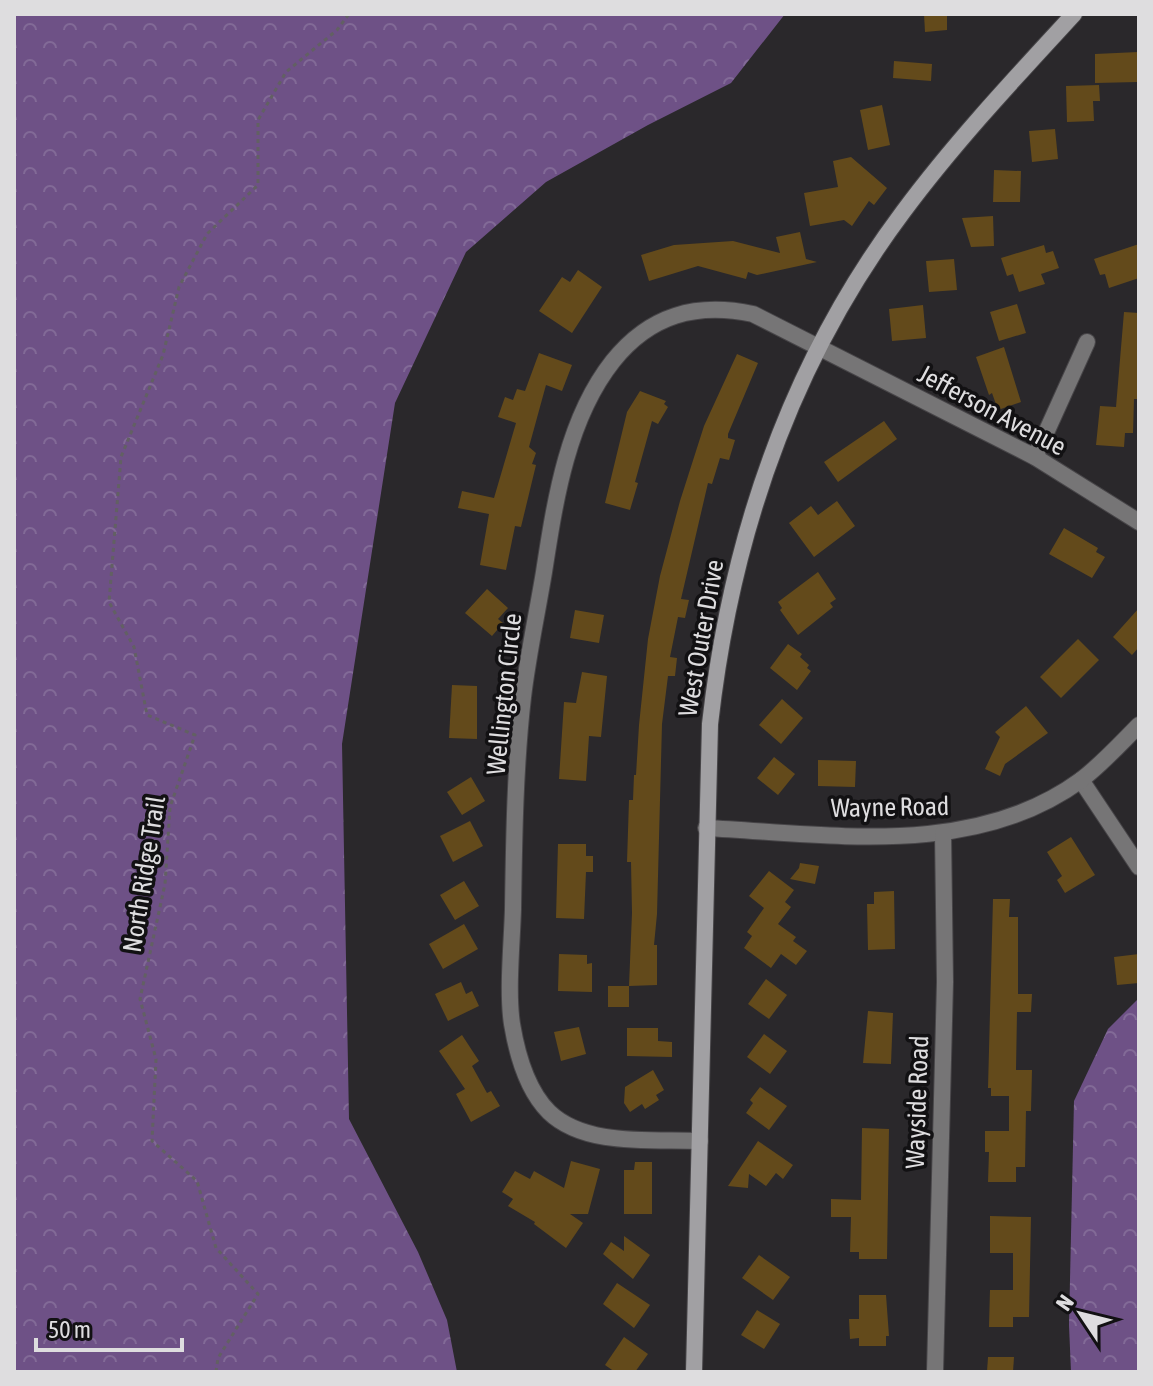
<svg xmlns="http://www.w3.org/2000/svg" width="1153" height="1386" viewBox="0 0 1153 1386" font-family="'Asap Condensed',sans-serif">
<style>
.forest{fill:url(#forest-crowns)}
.building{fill:#634a1b}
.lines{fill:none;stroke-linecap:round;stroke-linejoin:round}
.street-casing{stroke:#474548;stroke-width:18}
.secondary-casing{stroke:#474548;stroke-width:18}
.path{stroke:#626063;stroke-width:3;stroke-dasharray:4 4;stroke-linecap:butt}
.street{stroke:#767576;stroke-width:16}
.secondary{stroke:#a1a0a3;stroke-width:16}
.labels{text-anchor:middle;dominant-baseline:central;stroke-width:7;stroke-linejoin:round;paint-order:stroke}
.street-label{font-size:26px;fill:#dedddf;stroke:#121113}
</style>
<defs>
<pattern id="forest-crowns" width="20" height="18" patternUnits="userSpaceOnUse" patternTransform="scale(2)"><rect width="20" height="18" fill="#6e5186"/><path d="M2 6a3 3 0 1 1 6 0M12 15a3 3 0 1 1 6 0" fill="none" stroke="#826a97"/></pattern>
</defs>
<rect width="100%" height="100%" fill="#2a282b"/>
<g class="forest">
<path d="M14 14H785L731 83 648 125 546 182 466 252 395 403 342 744 349 1119 418 1252 447 1320 457 1372H14Z"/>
<path d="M1139 998V1372H1071L1069 1325 1074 1101 1108 1029Z"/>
</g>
<g class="building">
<path d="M924 14H947V30L925 32Z"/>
<path d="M1138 52V82L1095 83V54Z"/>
<path d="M894 61 932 64 931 81 893 78Z"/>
<path d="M1099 85 1100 101H1093L1094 121 1067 122 1066 86Z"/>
<path d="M882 105 890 145 868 150 860 110Z"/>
<path d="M1055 129 1058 159 1032 162 1029 131Z"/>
<path d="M851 157 887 188 874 205 869 201 852 226 844 220 810 226 804 193 838 187 833 161Z"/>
<path d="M994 170 1021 171 1020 202H993Z"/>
<path d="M993 216 994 246 971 247 962 218Z"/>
<path d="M800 232 806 259 817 262 757 275 748 272 746 279 698 266 649 281 641 255 674 245 733 241 780 253 776 237Z"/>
<path d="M1139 244V278L1109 288 1105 274 1100 275 1094 259Z"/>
<path d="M1044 245 1046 253 1053 251 1059 268 1041 274 1045 284 1019 292 1013 274 1007 276 1001 258Z"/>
<path d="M954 259 957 290 929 292 926 261Z"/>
<path d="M578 270 602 287 572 333 539 311 562 277 570 282Z"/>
<path d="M1017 304 1026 333 999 341 990 312Z"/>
<path d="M923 305 926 338 892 341 889 309Z"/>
<path d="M1124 312 1139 313V399H1134L1133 433H1125L1124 447 1096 445 1100 406 1116 407Z"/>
<path d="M1004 347 1021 402 998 410 992 393 989 395 976 357Z"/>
<path d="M539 353 572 365 562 391 546 385 529 447 536 453 532 464 536 465 521 527 515 526 506 570 480 565 489 514 458 508 462 491 494 498 516 423 498 417 505 397 513 400 517 389 525 391Z"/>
<path d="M737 354 758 363 728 434V438L735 440 729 460 720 458 712 484 708 483 681 599 689 600 685 618 678 617 670 657 677 658 675 676H668L662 724 657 914 654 945H657V985L629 986 632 913 631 862H627L629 800H633L634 775H636L639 725 648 639 660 576 680 501 704 426Z"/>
<path d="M640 391 666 401 664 404 668 407 658 424 652 421 635 482 638 483 630 510 605 503 627 412Z"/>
<path d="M884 421 897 439 838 482 824 462Z"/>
<path d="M837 501 855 526 814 557 789 523 811 506 818 515Z"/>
<path d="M1064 528 1098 548 1096 552 1105 557 1092 578 1049 554Z"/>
<path d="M818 572 836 599 830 603 833 607 798 635 780 610 782 608 778 602Z"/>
<path d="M487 589 508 608 498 619 503 623 492 636 465 613Z"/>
<path d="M1139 608V647L1132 655 1113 637Z"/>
<path d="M575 610 604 615 599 643 570 638Z"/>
<path d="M1078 639 1099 660 1061 698 1040 677Z"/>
<path d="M788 644 802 654 800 657 809 665 807 668 811 671 797 690 770 668Z"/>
<path d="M582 672 607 676 601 737 589 736 586 781 559 779 564 702 576 703Z"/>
<path d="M452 685 477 686V739L449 738Z"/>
<path d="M782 699 803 718 781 744 759 725Z"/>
<path d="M1026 706 1048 733 1005 764 1000 776 985 769 1000 737 995 732Z"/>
<path d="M774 757 795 774 778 795 757 778Z"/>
<path d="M818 760 856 761 855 787 818 786Z"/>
<path d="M471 777 485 801 462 815 447 792Z"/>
<path d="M470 821 483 846 453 862 440 836Z"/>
<path d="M1071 837 1095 875 1065 893 1057 880 1062 876 1047 852Z"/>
<path d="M558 844H586V856H593V872H586L584 919 556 918Z"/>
<path d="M800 863 819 866 815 884 790 879 799 868Z"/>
<path d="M769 871 794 890 785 902 791 907 778 924 796 937 793 941 807 951 796 965 781 954 771 968 744 948 752 936 747 932 764 908 749 896Z"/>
<path d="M464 881 479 906 455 920 440 895Z"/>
<path d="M894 891 895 949 868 950 867 904H874V892Z"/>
<path d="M993 899H1010L1009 917H1018V994H1032L1031 1012H1017L1016 1070H1032L1031 1111H1026L1025 1167H1016V1182H988L989 1152H985V1131H1009V1096H991V1088H988Z"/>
<path d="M464 924 478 949 443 969 429 944Z"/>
<path d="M559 954 587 955V964L592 963V992L558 991Z"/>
<path d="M1139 954V983L1117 985 1114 957Z"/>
<path d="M766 979 787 995 769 1019 748 1004Z"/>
<path d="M461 982 466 994 472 991 479 1006 448 1021 435 994Z"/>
<rect x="608" y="986" width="21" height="21"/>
<path d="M868 1011 893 1013 891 1064 863 1063Z"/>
<path d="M579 1027 586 1054 561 1061 554 1032Z"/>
<path d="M627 1028H658V1041L672 1042V1057L627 1056Z"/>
<path d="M764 1034 787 1051 770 1074 747 1057Z"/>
<path d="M462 1035 479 1061 472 1066 487 1093 491 1091 500 1106 471 1122 456 1094 465 1089 439 1051Z"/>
<path d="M653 1070 664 1090 656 1095 659 1100 645 1109 642 1104 630 1112 624 1103 625 1087Z"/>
<path d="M760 1087 787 1106 769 1130 746 1113 753 1103 750 1100Z"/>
<path d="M862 1128 889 1129 887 1259H859V1252H850L851 1217H831V1199L861 1200Z"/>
<path d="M758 1141 793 1165 783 1179 776 1173 766 1186 749 1174 748 1188 728 1186Z"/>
<path d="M571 1161 600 1169 588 1214H570L583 1223 566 1248 534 1224 535 1222 508 1206 513 1199 502 1192 515 1171 530 1179 534 1171 564 1188Z"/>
<path d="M635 1162H652V1214H624V1170H634Z"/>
<path d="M990 1216 1031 1217 1029 1317H1013V1327H989L990 1290H1013V1253H990Z"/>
<path d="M624 1236 650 1255 633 1279 603 1254 611 1242 624 1251Z"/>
<path d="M759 1255 790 1277 773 1300 742 1278Z"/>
<path d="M617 1283 650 1305 634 1328 603 1304Z"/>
<path d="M859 1295H886L889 1336H886V1346H859V1338L850 1339 849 1319H859Z"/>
<path d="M757 1310 780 1324 764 1349 741 1335Z"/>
<path d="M624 1337 648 1354 635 1372H615L605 1365Z"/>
<path d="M988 1357H1014L1013 1372H987Z"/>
</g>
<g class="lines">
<defs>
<g id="street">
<path d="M1035 457 1087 342"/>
<path d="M1081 780 1139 867"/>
<path d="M706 828C830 834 973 859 1081 780 1102 764 1121 743 1139 725"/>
<path d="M700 1141C653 1139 585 1147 549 1112 527 1090 517 1054 512 1024 507 991 512 944 513 909 514 839 515 767 523 697 528 655 537 614 544 572 555 501 567 419 613 361 650 315 696 302 753 314L1035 457 1139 522"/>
<path d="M935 1372 945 982 943 833"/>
</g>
<path id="secondary" d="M694 1372 710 724C731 538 790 363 903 212 955 142 1015 78 1074 14"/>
</defs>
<use href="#street" class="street-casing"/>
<use href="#secondary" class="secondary-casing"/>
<path class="path" d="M216 1372 218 1358 258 1294 216 1248 197 1181 152 1141 156 1059 140 999 165 884 170 807 195 735 147 715 134 647 109 602 121 457 163 355 179 287 207 234 258 185V120L286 72 337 30 349 14"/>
<use href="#street" class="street"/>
<use href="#secondary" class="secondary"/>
</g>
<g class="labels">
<g class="street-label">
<text transform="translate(992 410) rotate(28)">Jefferson Avenue</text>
<text transform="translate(701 638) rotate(-80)">West Outer Drive</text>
<text transform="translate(504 694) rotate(-84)">Wellington Circle</text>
<text transform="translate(890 807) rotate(-1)">Wayne Road</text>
<text transform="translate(144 874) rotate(-81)">North Ridge Trail</text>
<text transform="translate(917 1102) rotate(-88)">Wayside Road</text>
</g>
</g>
<rect width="1153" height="1386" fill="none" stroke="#dedddf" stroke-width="32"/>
<g transform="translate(1081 1314) rotate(305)" stroke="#121113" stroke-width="6" paint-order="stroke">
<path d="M0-6L14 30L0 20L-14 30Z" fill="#dedddf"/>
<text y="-12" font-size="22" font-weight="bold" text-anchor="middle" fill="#dedddf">N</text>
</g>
<path d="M36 1338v12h146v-12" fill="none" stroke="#dedddf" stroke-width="4"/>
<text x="48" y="1338" font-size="24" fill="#dedddf" stroke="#121113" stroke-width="6" paint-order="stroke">50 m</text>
</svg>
